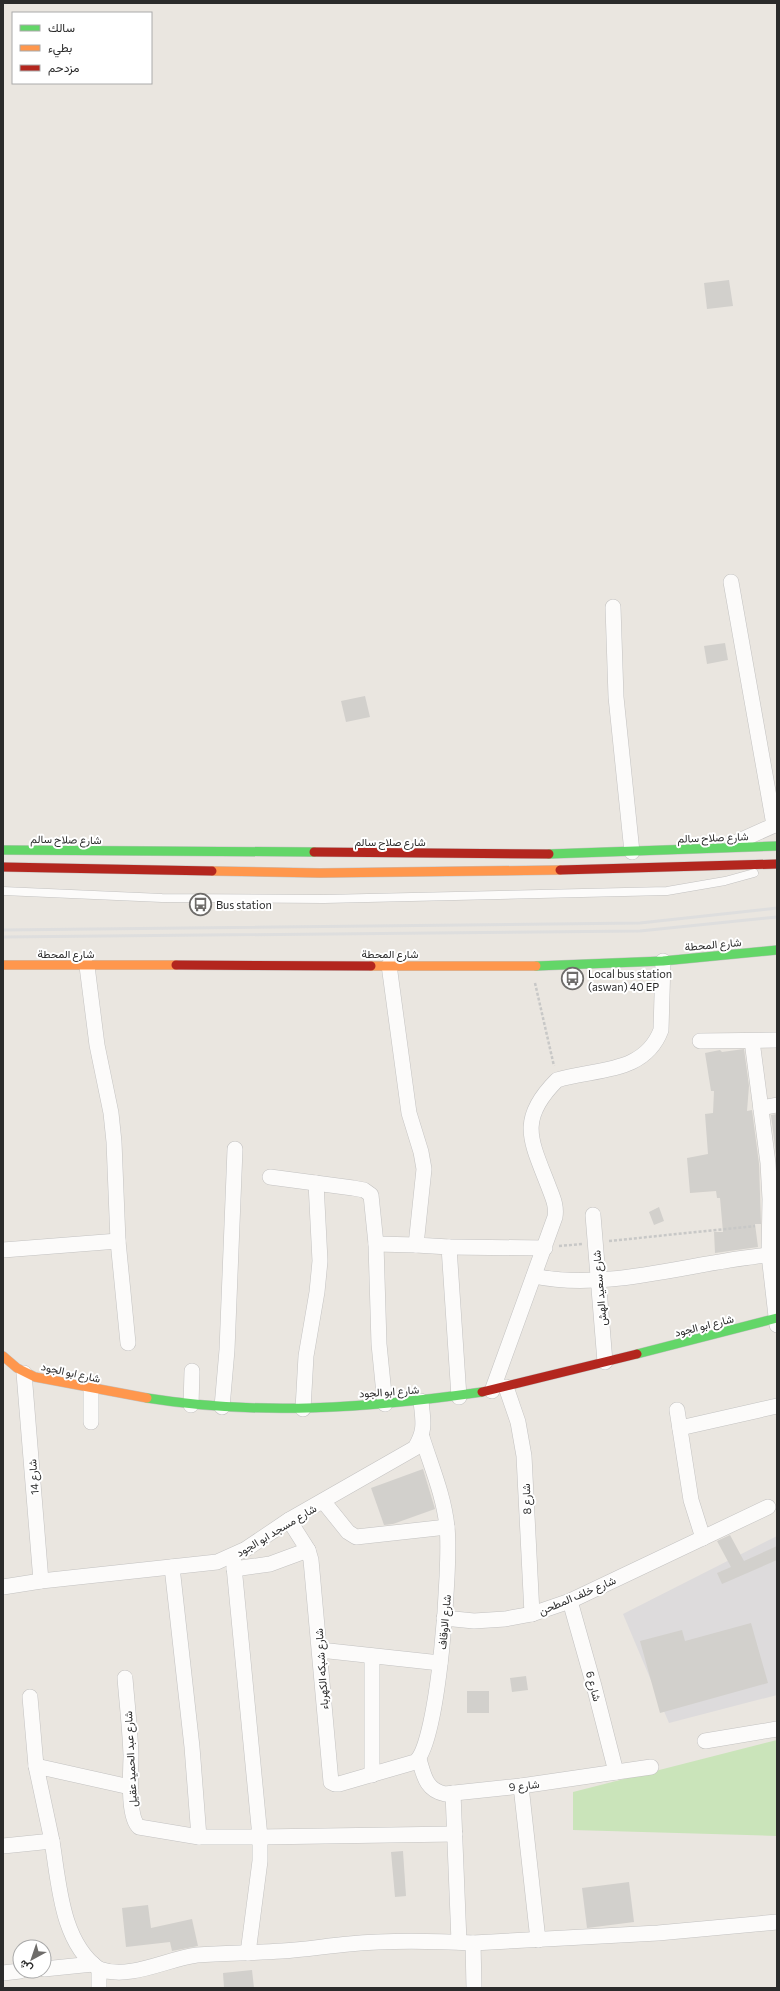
<svg xmlns="http://www.w3.org/2000/svg" width="780" height="1991" viewBox="0 0 780 1991" font-family="Commissioner,Vazirmatn,sans-serif">
<style>
.industrial{fill:#dddbdc}
.green{fill:#cae4ba}
.building{fill:#d2d0cc}
.lines{fill:none;stroke-linecap:round;stroke-linejoin:round}
.lane-casing{stroke:#c3c2c1;stroke-width:9}
.street-casing{stroke:#c3c2c1;stroke-width:16}
.fast-casing{stroke:#c3c2c1;stroke-width:10}
.slow-casing{stroke:#c3c2c1;stroke-width:10}
.jam-casing{stroke:#c3c2c1;stroke-width:10}
.path{stroke:#c8c8c7;stroke-width:2.5;stroke-dasharray:3 2;stroke-linecap:butt}
.lane{stroke:#fcfbfa;stroke-width:8}
.street{stroke:#fcfbfa;stroke-width:15}
.fast{stroke:#63d668;stroke-width:9}
.slow{stroke:#ff974d;stroke-width:9}
.jam{stroke:#b3261e;stroke-width:9}
.rail{stroke:#dedede;stroke-width:3}
.labels{text-anchor:middle;dominant-baseline:central;stroke-width:4;stroke-linejoin:round;paint-order:stroke}
.street-label{font-size:11px;fill:#2b2b2b;stroke:#fff}
.poi-label{font-size:11px;fill:#2b2b2b;stroke:#fff;text-anchor:start}
</style>
<rect width="100%" height="100%" fill="#eae6e0"/>
<path class="industrial" d="M777 1536V1695L669 1723 623 1614Z"/>
<path class="green" d="M777 1740V1836L573 1830V1792Z"/>
<g class="building">
<path d="M729 280 733 306 707 309 704 283Z"/>
<path d="M725 643 728 660 707 664 704 646Z"/>
<path d="M365 696 370 717 346 722 341 701Z"/>
<path d="M744 1049 749 1086 747 1111 752 1110 759 1164 761 1224H755L758 1247 715 1253 714 1232H723L720 1198H717L716 1191 690 1193 687 1158 708 1154 705 1114 713 1113 714 1091H711L705 1053 720 1050 722 1052Z"/>
<path d="M777 1114V1163L771 1115Z"/>
<path d="M659 1207 664 1221 654 1225 649 1212Z"/>
<path d="M423 1469 435 1509 393 1524 384 1525 371 1488Z"/>
<path d="M730 1535 744 1561 777 1546V1560L722 1584 717 1573 731 1567 717 1541Z"/>
<path d="M751 1623 768 1683 660 1713 640 1641 682 1630 685 1641Z"/>
<path d="M526 1676 528 1690 512 1692 510 1678Z"/>
<rect x="467" y="1691" width="22" height="22"/>
<path d="M403 1851 406 1896 395 1897 391 1852Z"/>
<path d="M629 1882 634 1922 587 1928 582 1888Z"/>
<path d="M148 1905 151 1928 192 1919 198 1946 172 1951 170 1942 126 1947 122 1908Z"/>
<path d="M252 1970 254 1988H224L223 1973Z"/>
</g>
<g class="lines">
<defs>
<path id="lane" d="M3 891 162 898 324 899 667 891 725 881 754 873"/>
<g id="street">
<path d="M731 582 774 825"/>
<path d="M613 607 616 697 632 852"/>
<path d="M732 844 777 824"/>
<path d="M389 965 409 1113 421 1152 424 1169 416 1245 449 1247 459 1397"/>
<path d="M87 966 97 1045 111 1113 114 1142 118 1241 128 1343"/>
<path d="M700 1041 777 1040"/>
<path d="M752 1041 768 1163 770 1199 769 1255 777 1325"/>
<path d="M761 1108 777 1105"/>
<path d="M270 1177 353 1188 364 1190 371 1195 376 1244 379 1344 385 1404"/>
<path d="M593 1215 605 1362"/>
<path d="M376 1244 416 1245"/>
<path d="M449 1247 545 1248"/>
<path d="M3 1250 118 1241"/>
<path d="M534 1276C608 1292 695 1261 769 1255"/>
<path d="M24 1373 41 1581"/>
<path d="M506 1387 518 1422 524 1456 532 1614"/>
<path d="M91 1388V1422"/>
<path d="M492 1391 555 1217C557 1205 552 1196 548 1185 530 1139 518 1119 557 1080 594 1068 644 1075 661 1030L663 961"/>
<path d="M191 1405 192 1371"/>
<path d="M222 1407 227 1350 235 1149"/>
<path d="M303 1409 306 1356 317 1292 320 1261 316 1183"/>
<path d="M677 1410 691 1500 703 1538"/>
<path d="M680 1428 777 1406"/>
<path d="M323 1501 348 1532 356 1537 447 1527"/>
<path d="M289 1520 308 1550 311 1560 331 1782 335 1784H339L415 1762C439 1745 451 1562 447 1527 444 1496 431 1466 422 1437"/>
<path d="M233 1556 260 1837V1861L248 1953"/>
<path d="M172 1567 192 1747 199 1837"/>
<path d="M234 1569 270 1564 308 1550"/>
<path d="M3 1587 41 1581 217 1562 246 1549 289 1520 415 1448C426 1430 423 1421 421 1401"/>
<path d="M570 1601 594 1686 616 1772"/>
<path d="M444 1618 474 1621 505 1619 532 1614 570 1601 768 1507"/>
<path d="M320 1650 440 1663"/>
<path d="M125 1678C127 1703 130 1729 131 1755 131 1770 127 1817 139 1827L199 1837H260L455 1834"/>
<path d="M30 1697 36 1766"/>
<path d="M705 1741 777 1729"/>
<path d="M419 1759C424 1776 426 1790 445 1794L521 1786 651 1767"/>
<path d="M372 1775V1656"/>
<path d="M521 1786 538 1940"/>
<path d="M453 1793 459 1942"/>
<path d="M52 1841 36 1766 130 1787"/>
<path d="M3 1846 52 1841C59 1883 61 1942 99 1969V1988"/>
<path d="M473 1943 658 1933 777 1922"/>
<path d="M44 1969 93 1964"/>
<path d="M99 1969C131 1980 166 1959 197 1955 225 1953 254 1953 282 1951 304 1950 326 1946 349 1944 390 1940 432 1941 473 1943L474 1988"/>
<path d="M3 1973 20 1971"/>
</g>
<g id="fast">
<path d="M3 850 314 852"/>
<path d="M549 854 777 846"/>
<path d="M536 966 663 961 777 950"/>
<path d="M637 1354 777 1318"/>
<path d="M147 1398C259 1416 370 1408 482 1392"/>
</g>
<g id="slow">
<path d="M212 871 320 873 560 870"/>
<path d="M3 965H176"/>
<path d="M371 966H536"/>
<path d="M3 1356 17 1368 35 1377 147 1398"/>
</g>
<g id="jam">
<path d="M314 852 549 854"/>
<path d="M3 867 212 871"/>
<path d="M560 870 777 864"/>
<path d="M176 965 371 966"/>
<path d="M482 1392 637 1354"/>
</g>
</defs>
<use href="#lane" class="lane-casing"/>
<use href="#street" class="street-casing"/>
<use href="#fast" class="fast-casing"/>
<use href="#slow" class="slow-casing"/>
<use href="#jam" class="jam-casing"/>
<g class="path">
<path d="M535 983 554 1066"/>
<path d="M609 1241 755 1226"/>
<path d="M559 1246 582 1244"/>
</g>
<use href="#lane" class="lane"/>
<use href="#street" class="street"/>
<use href="#fast" class="fast"/>
<use href="#slow" class="slow"/>
<use href="#jam" class="jam"/>
<g class="rail">
<path d="M3 930 640 923 777 908"/>
<path d="M3 937 640 931 777 917"/>
</g>
</g>
<defs>
<symbol id="bus-ring" viewBox="-11 -11 22 22"><circle r="9.5" fill="#fff" stroke="#6e6c6a" stroke-width="1.5"/><path d="M-5-6H5V4H4V6H2V4H-2V6H-4V4H-5ZM-3.5-4V0h7V-4ZM-3.5 1.2v1.5H-2V1.2ZM2 1.2v1.5H3.5V1.2Z" fill="#6e6c6a"/></symbol>
</defs>
<g fill-rule="evenodd">
<use href="#bus-ring" x="188" y="892" width="25" height="25"/>
<use href="#bus-ring" x="560" y="966" width="25" height="25"/>
</g>
<g class="labels">
<g class="street-label">
<text transform="translate(713 837) rotate(-2)">شارع صلاح سالم</text>
<text transform="translate(66 839) rotate(1)">شارع صلاح سالم</text>
<text x="390" y="841">شارع صلاح سالم</text>
<text transform="translate(713 944) rotate(-5)">شارع المحطة</text>
<text x="66" y="953">شارع المحطة</text>
<text x="390" y="953">شارع المحطة</text>
<text transform="translate(599 1288) rotate(-95)">شارع سعيد الهش</text>
<text transform="translate(704 1325) rotate(-14)">شارع ابو الجود</text>
<text transform="translate(71 1372) rotate(12)">شارع ابو الجود</text>
<text transform="translate(389 1391) rotate(-4)">شارع ابو الجود</text>
<text transform="translate(33 1477) rotate(-94)">شارع 14</text>
<text transform="translate(526 1499) rotate(-93)">شارع 8</text>
<text transform="translate(276 1530) rotate(-31)">شارع مسجد ابو الجود</text>
<text transform="translate(577 1595) rotate(-23)">شارع خلف المطحن</text>
<text transform="translate(444 1622) rotate(-85)">شارع الاوقاف</text>
<text transform="translate(321 1669) rotate(-94)">شارع شبكه الكهرباء</text>
<text transform="translate(594 1686) rotate(75)">شارع 6</text>
<text transform="translate(130 1759) rotate(-93)">شارع عبد الحميد عقيل</text>
<text transform="translate(524 1785) rotate(-7)">شارع 9</text>
</g>
<g class="poi-label">
<text x="216" y="904">Bus station</text>
<text x="588" y="973">Local bus station<tspan x="588" dy="13">(aswan) 40 EP</tspan></text>
</g>
</g>
<rect width="780" height="1991" fill="none" stroke="#2b2b2b" stroke-width="8"/>
<rect x="12" y="12" width="140" height="72" fill="#ffffff" stroke="#aaaaaa"/>
<rect x="20" y="25" width="20" height="6" fill="#63d668" stroke="#aaaaaa"/>
<text x="48" y="32" font-size="12" fill="#2b2b2b">سالك</text>
<rect x="20" y="45" width="20" height="6" fill="#ff974d" stroke="#aaaaaa"/>
<text x="48" y="52" font-size="12" fill="#2b2b2b">بطيء</text>
<rect x="20" y="65" width="20" height="6" fill="#b3261e" stroke="#aaaaaa"/>
<text x="48" y="72" font-size="12" fill="#2b2b2b">مزدحم</text>
<g transform="translate(32 1959) rotate(220)"><circle r="19" fill="#ffffff" stroke="#aaaaaa"/>
<path d="M0-3L7 15L0 10L-7 15Z" fill="#6e6c6a"/>
<text y="-6" font-size="11" font-weight="bold" text-anchor="middle" fill="#2b2b2b">ش</text>
</g>
</svg>
